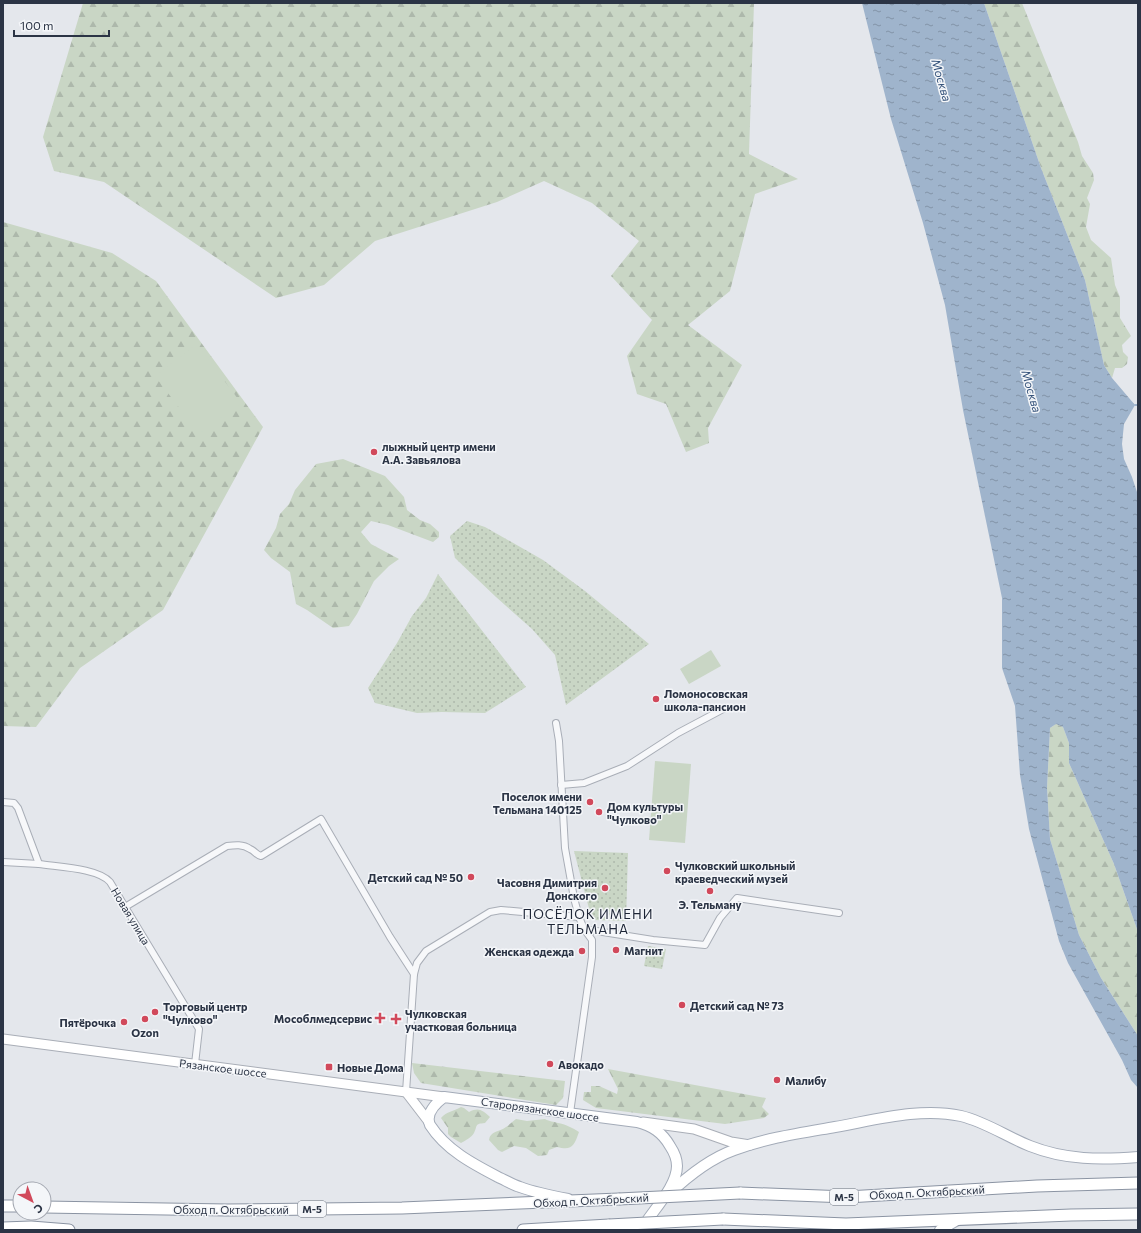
<svg xmlns="http://www.w3.org/2000/svg" width="1141" height="1233" viewBox="0 0 1141 1233" font-family="Commissioner,sans-serif">
<style>
.grass{fill:url(#grass-dots)}
.forest{fill:url(#forest-firs)}
.pitch{fill:#c9d6c5}
.water{fill:url(#water-ripples)}
.lines{fill:none;stroke-linecap:round;stroke-linejoin:round}
.stream{stroke:#9fb4cc;stroke-width:2}
.street-casing{stroke:#a9aeb7;stroke-width:8}
.secondary-casing{stroke:#a9aeb7;stroke-width:11}
.primary-casing{stroke:#a3abb8;stroke-width:12}
.highway-casing{stroke:#8b94a3;stroke-width:13}
.street{stroke:#f7f8fa;stroke-width:6}
.secondary{stroke:#fff;stroke-width:9}
.primary{stroke:#fff;stroke-width:10}
.highway{stroke:#fff;stroke-width:11}
.highway-bridge-casing{stroke:#8b94a3;stroke-width:13;stroke-linecap:butt}
.highway-bridge{stroke:#fff;stroke-width:11}
.poi-dot{fill:#d1495b;stroke:#f4f6f9;stroke-width:1.5}
.labels{text-anchor:middle;dominant-baseline:central;stroke-width:3;stroke-linejoin:round;paint-order:stroke}
.shield{fill:#f4f6f9;stroke:#676e7b;stroke-width:1}
.shield-label{font-size:10px;font-weight:bold;fill:#2b3445}
.poi-label{font-size:11px;font-weight:bold;fill:#2b3445;stroke:#f4f6f9;text-anchor:start}
.street-label{font-size:11px;fill:#2b3445;stroke:#f4f6f9}
.water-label{font-size:12px;font-style:italic;fill:#34527a;stroke:#f4f6f9}
.quarter-label{font-size:13px;letter-spacing:1px;fill:#1d2536;stroke:#f4f6f9}
</style>
<defs>
<pattern id="grass-dots" width="8" height="8" patternUnits="userSpaceOnUse"><rect width="8" height="8" fill="#c9d6c5"/><path d="M2 2h.1M6 6h.1" fill="none" stroke="#adb8ab" stroke-width="1.8" stroke-linecap="round"/></pattern>
<pattern id="forest-firs" width="22" height="20" patternUnits="userSpaceOnUse"><rect width="22" height="20" fill="#c9d6c5"/><path d="M5 1l3.5 6h-7zM16 11l3.5 6h-7z" fill="#adb8ab"/></pattern>
<pattern id="water-ripples" width="26" height="14" patternUnits="userSpaceOnUse"><rect width="26" height="14" fill="#9fb4cc"/><path d="M2 4q2-2 4 0t4 0M15 11q2-2 4 0t4 0" fill="none" stroke="#8293a7"/></pattern>
</defs>
<rect width="100%" height="100%" fill="#e4e7ec"/>
<g class="grass">
<path d="M467 521 485 527 543 560 585 591 649 644 566 705 555 655 532 629 496 597 455 558 450 536Z"/>
<path d="M438 574 526 687 485 713 442 712 417 713 375 703 368 688 397 643 412 616 426 598Z"/>
<path d="M574 851 628 853 626 921 592 920Z"/>
<path d="M648 946 666 949 662 969 644 966Z"/>
</g>
<g class="forest">
<path d="M83 3H754L749 154 798 179 755 194 730 291 688 325 742 365 708 428 709 443 686 452 666 404 637 394 627 356 652 320 611 276 639 241 592 203 544 181 497 202 375 241 324 285 276 298 104 182 54 171 43 137Z"/>
<path d="M984 3H1022L1078 142 1082 156 1093 173 1094 180 1087 198 1090 204 1086 227 1091 240 1111 258 1115 285 1120 297V318L1131 336 1122 345 1123 352 1128 357 1127 364 1122 368H1115L1112 378 1104 365 1085 280 1041 168Z"/>
<path d="M3 222 112 253 156 281 263 427 163 610 80 668 36 727 3 726Z"/>
<path d="M343 459 385 476 404 497 407 510 420 520 430 524 439 532V537L433 542 388 525 371 521 361 532 371 544 399 559 389 566 374 581 357 614 349 626 333 628 307 610 296 604 290 572 271 558 264 550 276 528 280 514 289 504 295 490 316 464Z"/>
<path d="M1056 724 1063 727 1069 743V763L1114 864 1138 932V1036L1101 978 1079 935 1050 839 1047 788 1050 728Z"/>
<path d="M412 1063 565 1081 563 1098 556 1105 421 1083 414 1073Z"/>
<path d="M608 1069 766 1098 762 1107 769 1114 764 1118 725 1124 596 1108 583 1100 584 1092H591V1086H599L617 1094 618 1089Z"/>
<path d="M461 1107 464 1108 469 1112C479 1107 482 1110 490 1117L485 1123C474 1124 478 1125 474 1133 471 1138 466 1140 461 1143L451 1137 448 1134V1128L441 1118C447 1111 453 1112 461 1107Z"/>
<path d="M516 1119 527 1121 545 1119C550 1122 553 1121 558 1123 565 1124 573 1128 579 1132 574 1146 572 1151 557 1147L549 1150 547 1155 538 1156 526 1148 514 1146 502 1152 498 1150 489 1140C490 1131 499 1132 506 1127 509 1125 512 1122 516 1119Z"/>
</g>
<g class="pitch">
<path d="M197 344 241 403 199 434 155 376Z"/>
<path d="M711 650 721 666 689 684 680 669Z"/>
<path d="M655 761 691 764 685 843 649 840Z"/>
</g>
<path class="water" d="M862 3H984L1041 168 1085 280 1104 365 1112 378 1135 405 1124 424 1122 444 1124 459 1132 477 1138 495V932L1114 864 1069 763V743L1063 727 1056 724 1050 728 1047 788 1050 839 1079 935 1101 978 1138 1036V1088L1131 1080 1122 1060 1068 963 1059 941 1029 829 1020 775 1015 706 1002 668V598L963 410 945 305 923 223 891 119Z"/>
<g class="lines">
<path class="stream" d="M1135 405H1138"/>
<defs>
<g id="street">
<path d="M556 723 559 741 565 848 574 898 579 917 584 929 592 940V957L570 1113"/>
<path d="M561 785 584 783 627 766 678 733 725 708"/>
<path d="M3 802 14 803 18 808 39 864C58 867 98 868 110 882L199 1029 195 1064"/>
<path d="M3 862 39 864"/>
<path d="M125 907 227 846C235 845 243 844 250 849 255 851 256 855 261 856L321 819 390 937 414 974"/>
<path d="M584 929 653 940 705 945 720 918 737 898 839 913"/>
<path d="M406 1092 414 974 417 963 426 951 490 912 501 910 579 917"/>
</g>
<g id="secondary">
<path d="M3 1039 444 1097"/>
<path d="M406 1092 429 1122"/>
<path d="M643 1122 694 1129 731 1142 750 1145"/>
</g>
<g id="primary">
<path d="M669 1194C688 1176 709 1159 734 1150 766 1138 801 1133 835 1127 875 1120 920 1107 961 1116 986 1122 1007 1137 1030 1146 1065 1160 1101 1160 1138 1157"/>
<path d="M568 1199C552 1196 536 1193 520 1187 513 1185 505 1180 498 1177 473 1164 446 1150 430 1125 425 1114 436 1103 444 1097L637 1122C652 1126 662 1132 670 1146 674 1152 677 1159 677 1166 677 1187 651 1212 641 1230"/>
<path d="M940 1230 959 1219"/>
</g>
<g id="highway">
<path d="M740 1193 847 1197 1037 1186 1138 1183"/>
<path d="M3 1206H20"/>
<path d="M44 1207 227 1210 402 1208 619 1199"/>
<path d="M723 1219 846 1224 1071 1215 1138 1214"/>
<path d="M3 1228 31 1227 69 1230"/>
<path d="M523 1230 609 1225"/>
</g>
</defs>
<use href="#street" class="street-casing"/>
<use href="#secondary" class="secondary-casing"/>
<use href="#primary" class="primary-casing"/>
<use href="#highway" class="highway-casing"/>
<use href="#street" class="street"/>
<use href="#secondary" class="secondary"/>
<use href="#primary" class="primary"/>
<use href="#highway" class="highway"/>
<defs>
<g id="highway-bridge">
<path d="M619 1199 740 1193"/>
<path d="M609 1225 723 1219"/>
</g>
</defs>
<use href="#highway-bridge" class="highway-bridge-casing"/>
<use href="#highway-bridge" class="highway-bridge"/>
</g>
<g class="poi-dot">
<circle cx="374" cy="452" r="4"/>
<circle cx="656" cy="699" r="4"/>
<circle cx="590" cy="802" r="4"/>
<circle cx="599" cy="812" r="4"/>
<circle cx="667" cy="871" r="4"/>
<circle cx="471" cy="877" r="4"/>
<circle cx="605" cy="888" r="4"/>
<circle cx="710" cy="891" r="4"/>
<circle cx="616" cy="950" r="4"/>
<circle cx="582" cy="951" r="4"/>
<circle cx="682" cy="1005" r="4"/>
<circle cx="155" cy="1012" r="4"/>
<path d="M378 1012h4v4h4v4h-4v4h-4v-4h-4v-4h4z"/>
<circle cx="145" cy="1019" r="4"/>
<path d="M394 1013h4v4h4v4h-4v4h-4v-4h-4v-4h4z"/>
<circle cx="124" cy="1022" r="4"/>
<circle cx="550" cy="1064" r="4"/>
<rect x="325" y="1063" width="8" height="8" rx="2"/>
<circle cx="777" cy="1080" r="4"/>
</g>
<g class="labels">
<g class="shield">
<rect x="830" y="1189" width="28" height="16" rx="3"/>
<rect x="298" y="1201" width="28" height="16" rx="3"/>
</g>
<g class="shield-label">
<text x="844" y="1197">М-5</text>
<text x="312" y="1209">М-5</text>
</g>
<g class="poi-label">
<text x="382" y="446">лыжный центр имени<tspan x="382" dy="13">А.А. Завьялова</tspan></text>
<text x="664" y="693">Ломоносовская<tspan x="664" dy="13">школа-пансион</tspan></text>
<text x="582" y="796" text-anchor="end">Поселок имени<tspan x="582" dy="13">Тельмана 140125</tspan></text>
<text x="607" y="806">Дом культуры<tspan x="607" dy="13">"Чулково"</tspan></text>
<text x="675" y="865">Чулковский школьный<tspan x="675" dy="13">краеведческий музей</tspan></text>
<text x="463" y="877" text-anchor="end">Детский сад № 50</text>
<text x="597" y="882" text-anchor="end">Часовня Димитрия<tspan x="597" dy="13">Донского</tspan></text>
<text x="710" y="904" text-anchor="middle">Э. Тельману</text>
<text x="624" y="950">Магнит</text>
<text x="574" y="951" text-anchor="end">Женская одежда</text>
<text x="690" y="1005">Детский сад № 73</text>
<text x="163" y="1006">Торговый центр<tspan x="163" dy="13">"Чулково"</tspan></text>
<text x="405" y="1013">Чулковская<tspan x="405" dy="13">участковая больница</tspan></text>
<text x="372" y="1018" text-anchor="end">Мособлмедсервис</text>
<text x="116" y="1022" text-anchor="end">Пятёрочка</text>
<text x="145" y="1032" text-anchor="middle">Ozon</text>
<text x="558" y="1064">Авокадо</text>
<text x="337" y="1067">Новые Дома</text>
<text x="785" y="1080">Малибу</text>
</g>
<g class="street-label">
<text transform="translate(131 916) rotate(59)">Новая улица</text>
<text transform="translate(223 1068) rotate(7)">Рязанское шоссе</text>
<text transform="translate(540 1109) rotate(8)">Старорязанское шоссе</text>
<text transform="translate(927 1192) rotate(-3)">Обход п. Октябрьский</text>
<text transform="translate(591 1200) rotate(-3)">Обход п. Октябрьский</text>
<text x="231" y="1209">Обход п. Октябрьский</text>
</g>
<g class="water-label">
<text transform="translate(942 80) rotate(74)">Москва</text>
<text transform="translate(1032 391) rotate(74)">Москва</text>
</g>
<g class="quarter-label">
<text x="588" y="914">ПОСЁЛОК ИМЕНИ<tspan x="588" dy="15">ТЕЛЬМАНА</tspan></text>
</g>
</g>
<rect width="1141" height="1233" fill="none" stroke="#2b3445" stroke-width="8"/>
<g transform="translate(32 1201) rotate(139)"><circle r="19" fill="#f4f6f9" stroke="#a4a8b1"/>
<path d="M0-3L7 15L0 10L-7 15Z" fill="#d1495b"/>
<text y="-6" font-size="11" font-weight="bold" text-anchor="middle" fill="#2b3445">С</text>
</g>
<path d="M14 30v6h95v-6" fill="none" stroke="#2b3445" stroke-width="2"/>
<text x="20" y="30" font-size="12" fill="#2b3445" stroke="#f4f6f9" stroke-width="3" paint-order="stroke">100 m</text>
</svg>
